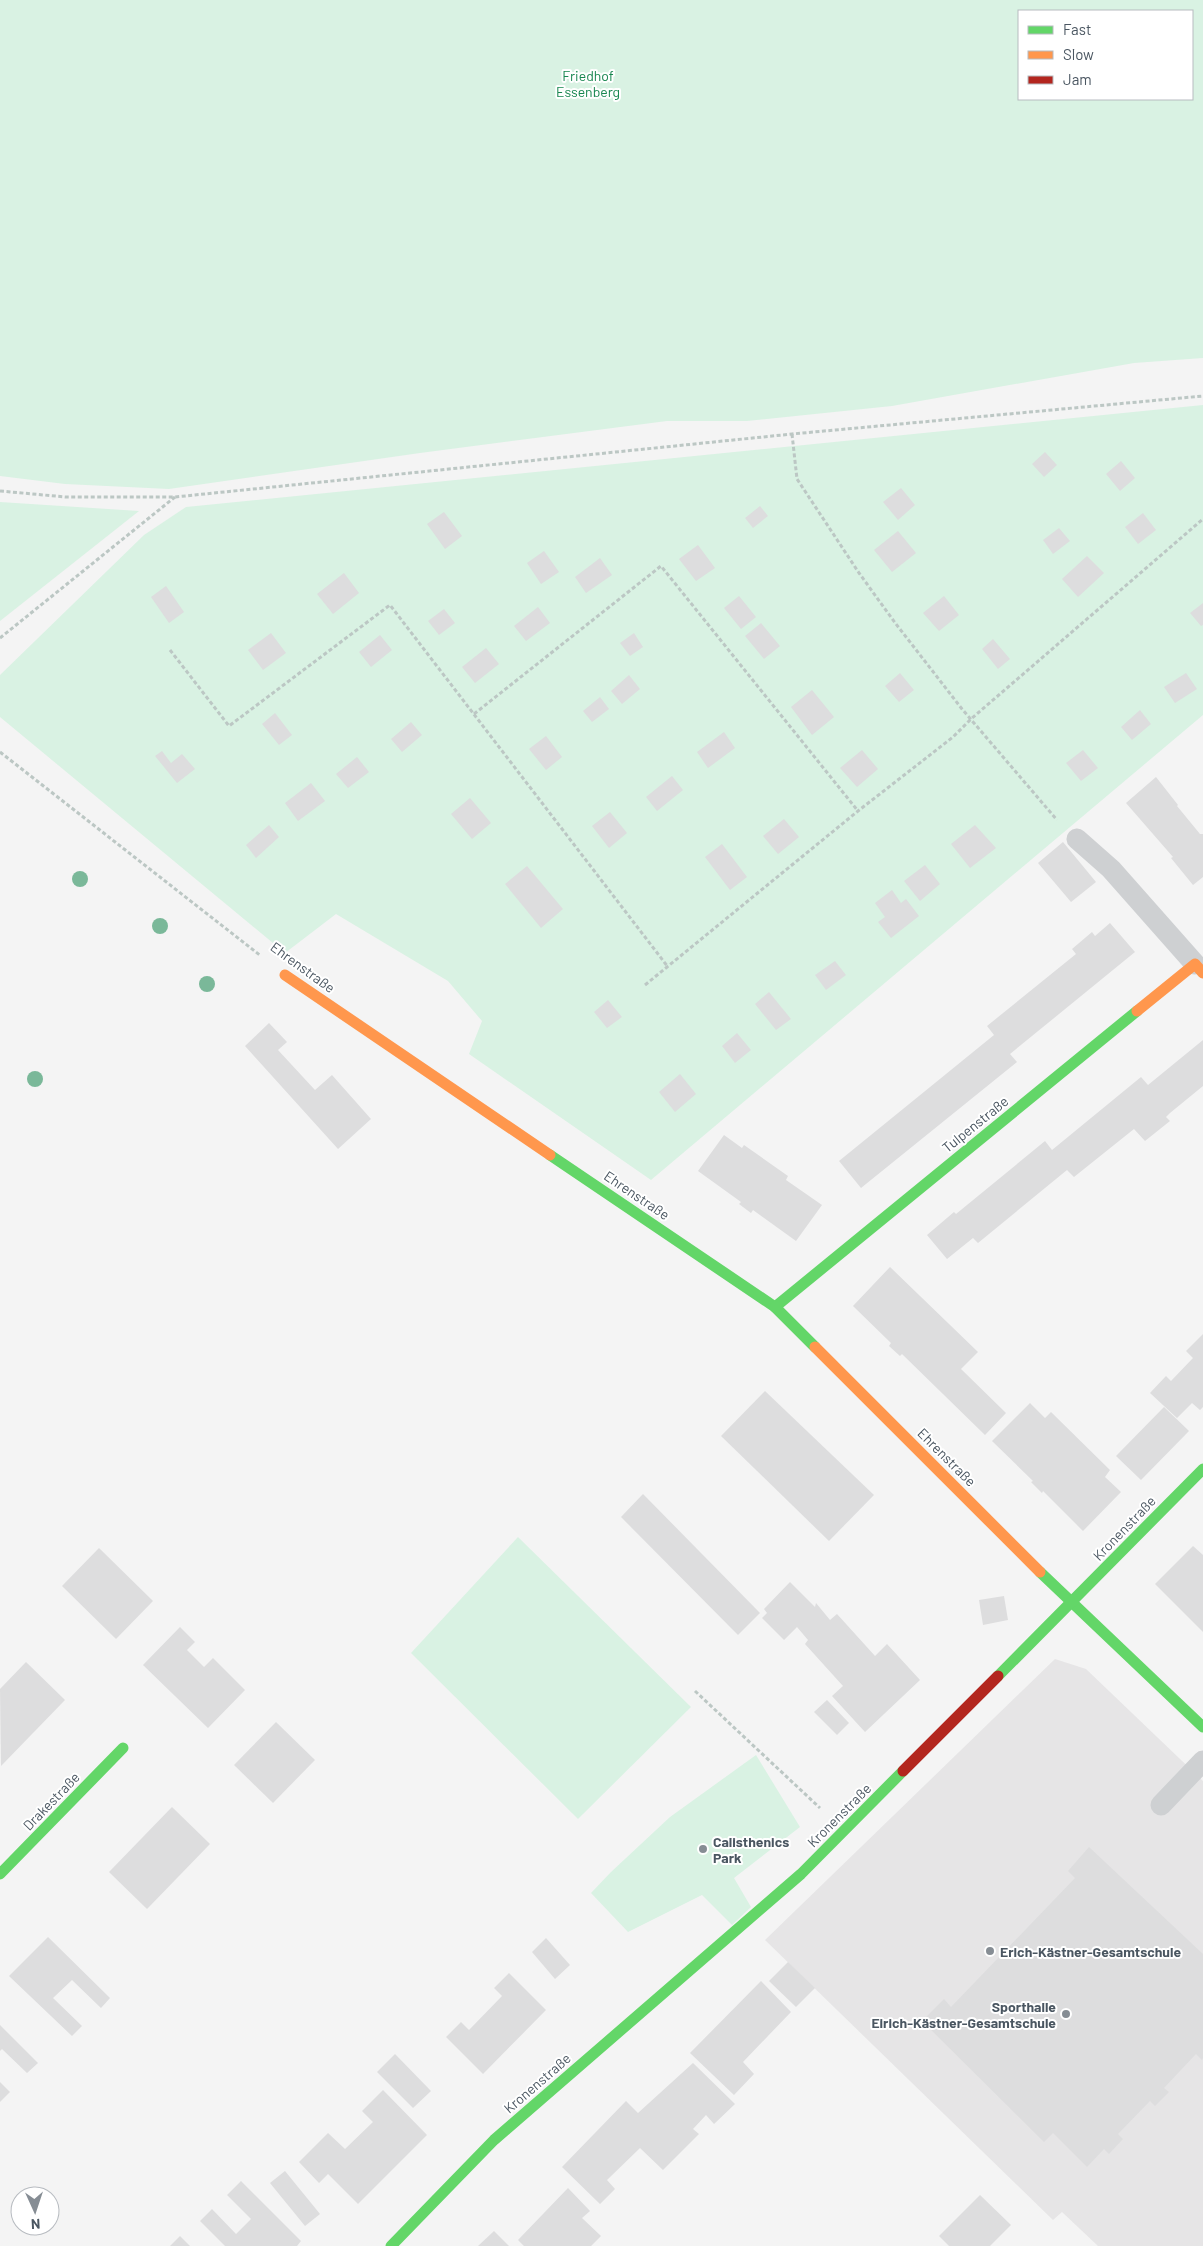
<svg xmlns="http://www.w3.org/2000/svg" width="1203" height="2246" viewBox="0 0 1203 2246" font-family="Barlow,sans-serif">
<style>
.education{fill:#e6e5e6}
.green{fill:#d9f2e3;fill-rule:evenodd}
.building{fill:#ddddde}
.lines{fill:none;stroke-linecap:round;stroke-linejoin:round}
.path{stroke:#bcc7c4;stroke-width:3;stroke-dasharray:4 2.5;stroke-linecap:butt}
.lane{stroke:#ced0d2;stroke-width:21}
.fast{stroke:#63d668;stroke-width:11}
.slow{stroke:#ff974d;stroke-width:11}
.jam{stroke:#b3261e;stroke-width:11}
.tree{fill:#7ab899}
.poi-dot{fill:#868d94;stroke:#fff;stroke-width:2}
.labels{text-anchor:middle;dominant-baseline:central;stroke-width:4;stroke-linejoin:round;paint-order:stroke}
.park-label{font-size:14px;fill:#17864f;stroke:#fff}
.street-label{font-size:14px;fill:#4a5661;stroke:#fff}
.poi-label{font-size:14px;font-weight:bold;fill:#4a5661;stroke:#fff;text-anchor:start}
</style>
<rect width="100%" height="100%" fill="#f4f4f4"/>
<path class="education" d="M1055 1659 1086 1669 1203 1781V2246H1098L1062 2212 1053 2220 765 1940Z"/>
<g class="green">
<path d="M0 0H1203V358L1134 363 892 406 747 421H667L420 453 169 489 65 484 0 476ZM1019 11H1192V99H1019Z"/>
<path d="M1203 405V715L651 1180 469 1054 482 1021 448 981 336 914 285 953 0 717V675L144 535 186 507Z"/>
<path d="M0 502 139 511 0 621Z"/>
<path d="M518 1537 691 1707 578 1819 411 1653Z"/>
<path d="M756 1755 800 1827 734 1878 751 1907 732 1925 702 1895 628 1932 591 1893 611 1872 670 1817Z"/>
</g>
<g class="building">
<path d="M1045 452 1057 465 1044 477 1032 464Z"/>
<path d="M1121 461 1135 478 1120 491 1106 474Z"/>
<path d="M901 488 915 505 898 520 883 502Z"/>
<path d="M760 506 768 516 753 528 745 518Z"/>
<path d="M444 512 462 536 445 549 427 524Z"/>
<path d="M1143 513 1156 530 1138 544 1125 527Z"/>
<path d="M1059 528 1070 541 1053 554 1043 540Z"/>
<path d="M898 531 916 553 892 572 874 550Z"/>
<path d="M698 545 715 568 696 581 679 559Z"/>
<path d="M544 551 559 572 541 584 527 563Z"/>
<path d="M1087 556 1104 573 1078 597 1062 579Z"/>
<path d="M600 558 612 575 586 593 575 577Z"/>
<path d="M344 573 359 593 333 614 317 594Z"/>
<path d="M166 586 184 612 169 623 151 597Z"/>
<path d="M739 596 756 617 741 629 724 608Z"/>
<path d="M944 596 959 615 939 631 923 613Z"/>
<path d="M1203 603V625L1201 626 1190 613Z"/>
<path d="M538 607 550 623 526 641 514 626Z"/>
<path d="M444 609 455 623 439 635 428 621Z"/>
<path d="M761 623 780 646 764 659 745 636Z"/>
<path d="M271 633 286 653 263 670 248 650Z"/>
<path d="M634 633 643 647 630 656 620 643Z"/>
<path d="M380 635 392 650 371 667 359 652Z"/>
<path d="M993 639 1010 659 998 669 982 649Z"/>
<path d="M486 648 499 664 475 683 462 667Z"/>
<path d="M900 673 914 690 899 702 885 686Z"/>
<path d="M1186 673 1197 689 1175 703 1164 687Z"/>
<path d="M629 675 640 689 622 704 611 691Z"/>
<path d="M812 690 834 717 812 735 791 707Z"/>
<path d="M600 697 609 709 592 722 583 711Z"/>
<path d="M1140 710 1151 724 1132 740 1121 727Z"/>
<path d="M275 713 292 735 279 745 262 724Z"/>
<path d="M411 722 422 735 402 752 391 739Z"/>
<path d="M724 732 735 748 708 768 697 752Z"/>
<path d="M546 736 562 757 546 770 529 749Z"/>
<path d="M862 750 878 769 857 787 840 768Z"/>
<path d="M1083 750 1098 768 1081 781 1066 763Z"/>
<path d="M162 751 171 763 182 754 195 769 177 783 155 756Z"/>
<path d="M357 757 369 772 348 788 336 774Z"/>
<path d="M672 776 683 790 657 811 646 797Z"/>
<path d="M1156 777 1178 805 1177 806 1200 834H1203V877L1193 885 1171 858 1173 857 1126 803Z"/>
<path d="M311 783 325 801 298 821 285 803Z"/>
<path d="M470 798 491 823 472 839 451 814Z"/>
<path d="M610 812 627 833 609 848 592 826Z"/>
<path d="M784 819 799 837 778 854 763 836Z"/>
<path d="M269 825 279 837 256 858 246 845Z"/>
<path d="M975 825 996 848 970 868 951 844Z"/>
<path d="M1063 842 1096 882 1071 902 1038 863Z"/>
<path d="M722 844 747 877 730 890 705 857Z"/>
<path d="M925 865 940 884 920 901 904 881Z"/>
<path d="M527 866 563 909 541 928 505 884Z"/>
<path d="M892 890 901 903 906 899 919 916 891 938 878 922 885 917 875 903Z"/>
<path d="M1110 923 1135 952 1010 1054 1017 1062 861 1188 839 1161 994 1035 987 1026 1076 954 1072 949 1092 932 1095 936Z"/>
<path d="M835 961 846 975 826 990 815 975Z"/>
<path d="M769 992 791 1019 776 1030 755 1004Z"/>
<path d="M608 1000 622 1017 607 1028 594 1012Z"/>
<path d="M269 1023 287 1042 278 1050 315 1090 332 1075 371 1119 338 1149 245 1046Z"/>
<path d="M737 1033 751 1050 735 1063 722 1046Z"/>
<path d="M1203 1040V1086L1170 1113 1166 1117 1170 1121 1145 1141 1134 1129 1074 1177 1067 1170 978 1243 973 1238 947 1259 927 1235 954 1212 956 1214 1045 1141 1052 1150 1141 1077 1148 1085Z"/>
<path d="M680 1074 696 1094 675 1112 659 1092Z"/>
<path d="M724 1135 742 1148 744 1145 788 1176 786 1180 822 1205 796 1241 753 1210 751 1213 739 1204 741 1202 698 1171Z"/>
<path d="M890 1267 978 1352 961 1369 1006 1413 985 1435 902 1354 900 1356 889 1346 891 1343 853 1306Z"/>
<path d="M1203 1334V1407L1200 1410 1192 1403 1177 1418 1150 1393 1166 1376 1171 1381 1193 1358 1186 1351Z"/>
<path d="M765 1391 874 1495 829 1541 721 1436Z"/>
<path d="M1030 1403 1045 1418 1051 1412 1110 1470 1105 1477 1121 1492 1083 1531 1043 1491 1042 1493 1031 1482 1033 1481 992 1441Z"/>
<path d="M1164 1407 1189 1431 1141 1480 1116 1456Z"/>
<path d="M643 1494 760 1613 738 1635 621 1517Z"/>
<path d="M1193 1546 1203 1555V1632L1155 1584Z"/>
<path d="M99 1548 153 1601 116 1639 62 1586Z"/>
<path d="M790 1582 815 1607 816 1603 830 1620 837 1614 875 1656 887 1644 920 1680 865 1732 832 1696 843 1686 805 1644 808 1640 797 1627 784 1640 762 1618 767 1613 764 1609Z"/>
<path d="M1004 1596 1008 1620 983 1625 979 1600Z"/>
<path d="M180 1627 195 1642 187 1650 204 1667 213 1658 245 1690 208 1728 143 1665Z"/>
<path d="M26 1662 65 1700 1 1766 0 1689Z"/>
<path d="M827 1700 849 1723 837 1735 814 1712Z"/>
<path d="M276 1722 315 1760 273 1803 234 1765Z"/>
<path d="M172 1807 210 1844 147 1909 109 1872Z"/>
<path d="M1089 1847 1203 1954V2058L1202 2060 1196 2054 1164 2088 1169 2092 1155 2106 1150 2101 1118 2134 1123 2139 1109 2154 1104 2149 1087 2167 1053 2133 1044 2142 922 2021 944 1999 951 2007 1075 1878 1068 1871Z"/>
<path d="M48 1937 110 1998 101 2008 72 1980 53 1998 82 2026 72 2036 9 1976Z"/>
<path d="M546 1938 570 1965 555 1979 532 1952Z"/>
<path d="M788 1962 815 1988 796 2007 769 1981Z"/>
<path d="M509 1973 546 2010 483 2074 446 2037 461 2022 469 2030 502 1996 494 1988Z"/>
<path d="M761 1981 791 2012 743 2062 754 2074 734 2095 690 2053Z"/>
<path d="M0 2025 38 2063 27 2073 2 2049 0 2051Z"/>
<path d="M395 2054 431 2091 413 2108 377 2072Z"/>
<path d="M693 2063 735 2104 714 2124 706 2115 693 2129 699 2134 663 2170 640 2148 607 2180 615 2189 600 2204 562 2167 626 2101 638 2113Z"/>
<path d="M0 2082 10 2092 0 2102Z"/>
<path d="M383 2090 427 2135 358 2204 328 2174 319 2183 299 2162 328 2133 345 2149 373 2122 362 2111Z"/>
<path d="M285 2171 320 2214 305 2226 270 2183Z"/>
<path d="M241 2181 301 2241 297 2246H225L200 2221 212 2209 236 2234 251 2219 227 2195Z"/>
<path d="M568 2188 590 2211 582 2218 601 2236 591 2246H524L518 2240Z"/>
<path d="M980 2195 1011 2225 990 2246H949L939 2236Z"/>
<path d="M494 2231 509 2246H478Z"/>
<path d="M180 2236 190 2246H170Z"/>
</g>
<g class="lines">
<g class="path">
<path d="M792 434 797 479 859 573 896 624 962 709 1057 820"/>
<path d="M0 491 66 497H175L792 434 1203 396"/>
<path d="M0 638 175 497"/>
<path d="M170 650 229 726 390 605 668 967"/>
<path d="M474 714 661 566 858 811"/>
<path d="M0 752 261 956"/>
<path d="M645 985 858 811 953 737 971 719 1203 519"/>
<path d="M695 1691 820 1808"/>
</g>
<g class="lane">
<path d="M1077 839 1111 869 1195 964"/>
<path d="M1161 1805 1203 1761"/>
</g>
<g class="fast">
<path d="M550 1155 775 1307 815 1347"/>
<path d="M775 1307 1137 1011"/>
<path d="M1040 1572 1203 1727"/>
<path d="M998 1676 1203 1469"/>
<path d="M0 1874 123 1748"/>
<path d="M391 2246 494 2140 801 1874 903 1771"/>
</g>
<g class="slow">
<path d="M285 975 550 1155"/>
<path d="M1137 1011 1195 964 1203 973"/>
<path d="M815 1347 1040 1572"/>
</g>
<path class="jam" d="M903 1771 998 1676"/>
</g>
<g class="tree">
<circle cx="80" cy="879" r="8"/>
<circle cx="160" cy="926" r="8"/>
<circle cx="207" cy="984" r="8"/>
<circle cx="35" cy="1079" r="8"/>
</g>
<g class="poi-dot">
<circle cx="703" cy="1849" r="5"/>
<circle cx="990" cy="1951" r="5"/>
<circle cx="1066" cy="2014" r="5"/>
</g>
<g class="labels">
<g class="park-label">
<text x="588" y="75">Friedhof<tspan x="588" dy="16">Essenberg</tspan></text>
</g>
<g class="street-label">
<text transform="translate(303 967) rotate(36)">Ehrenstraße</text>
<text transform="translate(975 1124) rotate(-39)">Tulpenstraße</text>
<text transform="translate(637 1195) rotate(34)">Ehrenstraße</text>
<text transform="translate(947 1457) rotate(45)">Ehrenstraße</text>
<text transform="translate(1124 1528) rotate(-46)">Kronenstraße</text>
<text transform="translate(51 1801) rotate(-46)">Drakestraße</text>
<text transform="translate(839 1815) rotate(-45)">Kronenstraße</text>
<text transform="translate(537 2083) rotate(-41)">Kronenstraße</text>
</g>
<g class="poi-label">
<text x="713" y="1841">Calisthenics<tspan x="713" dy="16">Park</tspan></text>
<text x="1000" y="1951">Erich-Kästner-Gesamtschule</text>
<text x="1056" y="2006" text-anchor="end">Sporthalle<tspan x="1056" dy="16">Eirich-Kästner-Gesamtschule</tspan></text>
</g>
</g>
<rect x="1018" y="10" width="175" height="90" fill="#ffffff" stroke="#b7bbc0"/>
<rect x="1028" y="26" width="25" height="8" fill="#63d668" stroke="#b7bbc0"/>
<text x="1063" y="35" font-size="15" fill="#4a5661">Fast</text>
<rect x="1028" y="51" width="25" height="8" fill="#ff974d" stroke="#b7bbc0"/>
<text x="1063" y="60" font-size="15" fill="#4a5661">Slow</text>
<rect x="1028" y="76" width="25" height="8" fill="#b3261e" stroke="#b7bbc0"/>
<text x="1063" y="85" font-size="15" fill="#4a5661">Jam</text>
<g transform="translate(35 2211) rotate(177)"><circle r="24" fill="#ffffff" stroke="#b7bbc0"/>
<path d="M0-4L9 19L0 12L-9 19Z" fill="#868d94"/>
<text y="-8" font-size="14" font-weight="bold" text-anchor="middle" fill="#4a5661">N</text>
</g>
</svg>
